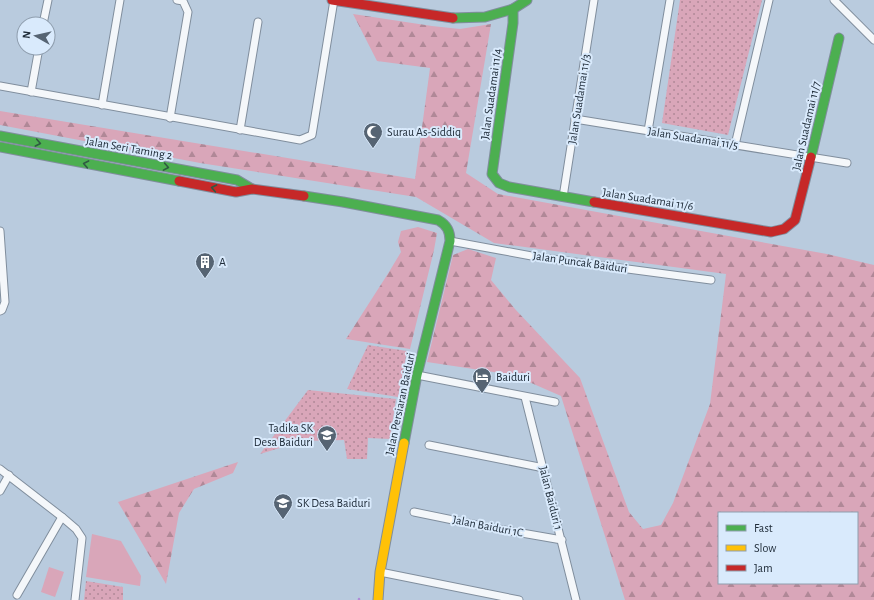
<svg xmlns="http://www.w3.org/2000/svg" width="874" height="600" viewBox="0 0 874 600" font-family="'Alegreya Sans',sans-serif">
<style>
.grass{fill:#d9a6b9}
.forest{fill:url(#forest-firs);fill-rule:evenodd}
.park{fill:url(#park-dots)}
.lines{fill:none;stroke-linecap:round;stroke-linejoin:round}
.stream{stroke:#b08cd8;stroke-width:2.5}
.street-casing{stroke:#808e9d;stroke-width:9}
.fast-casing{stroke:#808e9d;stroke-width:11}
.slow-casing{stroke:#808e9d;stroke-width:11}
.jam-casing{stroke:#808e9d;stroke-width:11}
.street{stroke:#f4f7fa;stroke-width:7}
.fast{stroke:#4caf50;stroke-width:9}
.slow{stroke:#ffc107;stroke-width:9}
.jam{stroke:#c62828;stroke-width:9}
.oneway{stroke:#2f5a42}
.labels{text-anchor:middle;dominant-baseline:central;stroke-width:4;stroke-linejoin:round;paint-order:stroke}
.street-label{font-size:12px;fill:#202d3a;stroke:#d9eafc}
.poi-label{font-size:12px;fill:#202d3a;stroke:#d9eafc;text-anchor:start}
</style>
<defs>
<pattern id="forest-firs" width="22" height="20" patternUnits="userSpaceOnUse"><rect width="22" height="20" fill="#d9a6b9"/><path d="M5 1l3.5 6h-7zM16 11l3.5 6h-7z" fill="#b08897"/></pattern>
<pattern id="park-dots" width="8" height="8" patternUnits="userSpaceOnUse"><rect width="8" height="8" fill="#d9a6b9"/><path d="M2 2h.1M6 6h.1" fill="none" stroke="#b08897" stroke-width="1.8" stroke-linecap="round"/></pattern>
</defs>
<rect width="100%" height="100%" fill="#b9cbde"/>
<g class="grass">
<path d="M92 534 121 541 141 576 140 586 86 577Z"/>
<path d="M49 567 64 572 55 597 41 592Z"/>
</g>
<g class="forest">
<path d="M353 14 432 26 460 29 491 24 466 173 498 194 827 254 874 265V600H625L561 396 513 375 427 362 453 255 468 249 496 258 491 280 515 309 580 378 629 512 643 529 661 525 673 503 710 404 726 274 494 243 416 197 200 163 0 125V111L415 179 430 68 377 61ZM719 513H857V583H719Z"/>
<path d="M418 227 437 233 434 250 410 349 346 339 389 272 401 252 398 242 401 231Z"/>
<path d="M238 462 233 473 194 489 179 513 166 584 118 502Z"/>
</g>
<g class="park">
<path d="M680 0H762L728 135 662 123Z"/>
<path d="M368 345 407 351 398 397 347 389Z"/>
<path d="M308 390 396 399 390 439 368 438 367 459H347L344 440 303 441 260 454Z"/>
<path d="M86 581 123 587V600H84Z"/>
</g>
<g class="lines">
<path class="stream" d="M359 600V599"/>
<defs>
<g id="street">
<path d="M834 0 874 40"/>
<path d="M43 24 48 0"/>
<path d="M0 86 300 140 312 135 334 0"/>
<path d="M31 92 39 48"/>
<path d="M102 105 120 0"/>
<path d="M170 118 188 12 183 1 177 0"/>
<path d="M575 119 847 163"/>
<path d="M240 130 258 22"/>
<path d="M648 131 670 0"/>
<path d="M735 145 769 0"/>
<path d="M563 197 594 0"/>
<path d="M0 231 5 302 2 310 0 311"/>
<path d="M450 241 537 257 711 280"/>
<path d="M417 375 555 402"/>
<path d="M525 397 576 600"/>
<path d="M429 445 544 468"/>
<path d="M0 469 62 517 76 529 82 538 75 600"/>
<path d="M0 491 9 475"/>
<path d="M414 512 487 527 562 540"/>
<path d="M380 572 519 600"/>
<path d="M17 595 62 517"/>
</g>
<g id="fast">
<path d="M513 9V23L492 174 499 183 509 187 594 202"/>
<path d="M453 18 485 17 513 9 527 0"/>
<path d="M0 136 237 180 252 189"/>
<path d="M0 147 179 181"/>
<path d="M811 157 839 38"/>
<path d="M304 196 343 202 438 220C447 225 450 231 450 241L417 375 404 443"/>
</g>
<path id="slow" d="M378 600 380 572 404 443"/>
<g id="jam">
<path d="M332 0 453 18"/>
<path d="M179 181 236 192 252 189 304 196"/>
<path d="M594 202 771 232 784 229 795 220 811 157"/>
</g>
</defs>
<use href="#street" class="street-casing"/>
<use href="#fast" class="fast-casing"/>
<use href="#slow" class="slow-casing"/>
<use href="#jam" class="jam-casing"/>
<use href="#street" class="street"/>
<use href="#fast" class="fast"/>
<use href="#slow" class="slow"/>
<use href="#jam" class="jam"/>
</g>
<defs><path id="oneway-chevron" d="M-2-3.5L2.5 0L-2 3.5" fill="none" stroke-width="1.6" stroke-linecap="round" stroke-linejoin="round"/></defs>
<g class="oneway">
<use href="#oneway-chevron" transform="translate(38 143) rotate(11)"/>
<use href="#oneway-chevron" transform="translate(86 164) rotate(-169)"/>
<use href="#oneway-chevron" transform="translate(166 167) rotate(10)"/>
<use href="#oneway-chevron" transform="translate(214 188) rotate(-169)"/>
</g>
<defs>
<symbol id="mosque-pin" viewBox="-11 -11 22 30"><path d="M0 17L-7.5 6A9.5 9.5 0 1 1 7.5 6Z" fill="#566473" stroke="#d9eafc"/><path d="M3.5-4.9A6 6 0 1 0 3.5 4.9A5 5 0 1 1 3.5-4.9Z" fill="#fff"/></symbol>
<symbol id="building-pin" viewBox="-11 -11 22 30"><path d="M0 17L-7.5 6A9.5 9.5 0 1 1 7.5 6Z" fill="#566473" stroke="#d9eafc"/><path d="M-4-6H4V6H1V3H-1V6H-4ZM-2.5-4.3h1.7v1.8h-1.7ZM.8-4.3h1.7v1.8H.8ZM-2.5-1h1.7V.8h-1.7ZM.8-1h1.7V.8H.8Z" fill="#fff"/></symbol>
<symbol id="hotel-pin" viewBox="-11 -11 22 30"><path d="M0 17L-7.5 6A9.5 9.5 0 1 1 7.5 6Z" fill="#566473" stroke="#d9eafc"/><path d="M-6-4.5h1.5V1H6V5H4.5V3h-9V5H-6ZM-4 0a1.8 1.8 0 1 1 3.6 0ZM.5 0V-2.5h3Q6-2.5 6 0Z" fill="#fff"/></symbol>
<symbol id="school-pin" viewBox="-11 -11 22 30"><path d="M0 17L-7.5 6A9.5 9.5 0 1 1 7.5 6Z" fill="#566473" stroke="#d9eafc"/><path d="M0-5L7-2L0 1L-7-2ZM-4 1L0 2.5L4 1V4Q0 6-4 4Z" fill="#fff"/></symbol>
</defs>
<g fill-rule="evenodd">
<use href="#mosque-pin" x="362" y="121" width="22" height="30"/>
<use href="#building-pin" x="194" y="251" width="22" height="30"/>
<use href="#hotel-pin" x="471" y="366" width="22" height="30"/>
<use href="#school-pin" x="316" y="424" width="22" height="30"/>
<use href="#school-pin" x="272" y="492" width="22" height="30"/>
</g>
<g class="labels">
<g class="street-label">
<text transform="translate(491 94) rotate(-82)">Jalan Suadamai 11/4</text>
<text transform="translate(579 99) rotate(-81)">Jalan Suadamai 11/3</text>
<text transform="translate(806 126) rotate(-77)">Jalan Suadamai 11/7</text>
<text transform="translate(693 138) rotate(9)">Jalan Suadamai 11/5</text>
<text transform="translate(129 148) rotate(10)">Jalan Seri Taming 2</text>
<text transform="translate(648 199) rotate(9)">Jalan Suadamai 11/6</text>
<text transform="translate(580 262) rotate(8)">Jalan Puncak Baiduri</text>
<text transform="translate(400 404) rotate(-78)">Jalan Persiaran Baiduri</text>
<text transform="translate(551 498) rotate(76)">Jalan Baiduri 1</text>
<text transform="translate(488 526) rotate(11)">Jalan Baiduri 1C</text>
</g>
<g class="poi-label">
<text x="387" y="132">Surau As-Siddiq</text>
<text x="219" y="262">A</text>
<text x="496" y="377">Baiduri</text>
<text x="313" y="428" text-anchor="end">Tadika SK<tspan x="313" dy="14">Desa Baiduri</tspan></text>
<text x="297" y="503">SK Desa Baiduri</text>
</g>
</g>
<rect x="718" y="512" width="140" height="72" fill="#d9eafc" stroke="#8f9eae"/>
<rect x="726" y="525" width="20" height="6" fill="#4caf50" stroke="#8f9eae"/>
<text x="754" y="532" font-size="12" fill="#202d3a">Fast</text>
<rect x="726" y="545" width="20" height="6" fill="#ffc107" stroke="#8f9eae"/>
<text x="754" y="552" font-size="12" fill="#202d3a">Slow</text>
<rect x="726" y="565" width="20" height="6" fill="#c62828" stroke="#8f9eae"/>
<text x="754" y="572" font-size="12" fill="#202d3a">Jam</text>
<g transform="translate(36 36) rotate(278)"><circle r="19" fill="#d9eafc" stroke="#8f9eae"/>
<path d="M0-3L7 15L0 10L-7 15Z" fill="#566473"/>
<text y="-6" font-size="11" font-weight="bold" text-anchor="middle" fill="#202d3a">N</text>
</g>
</svg>
